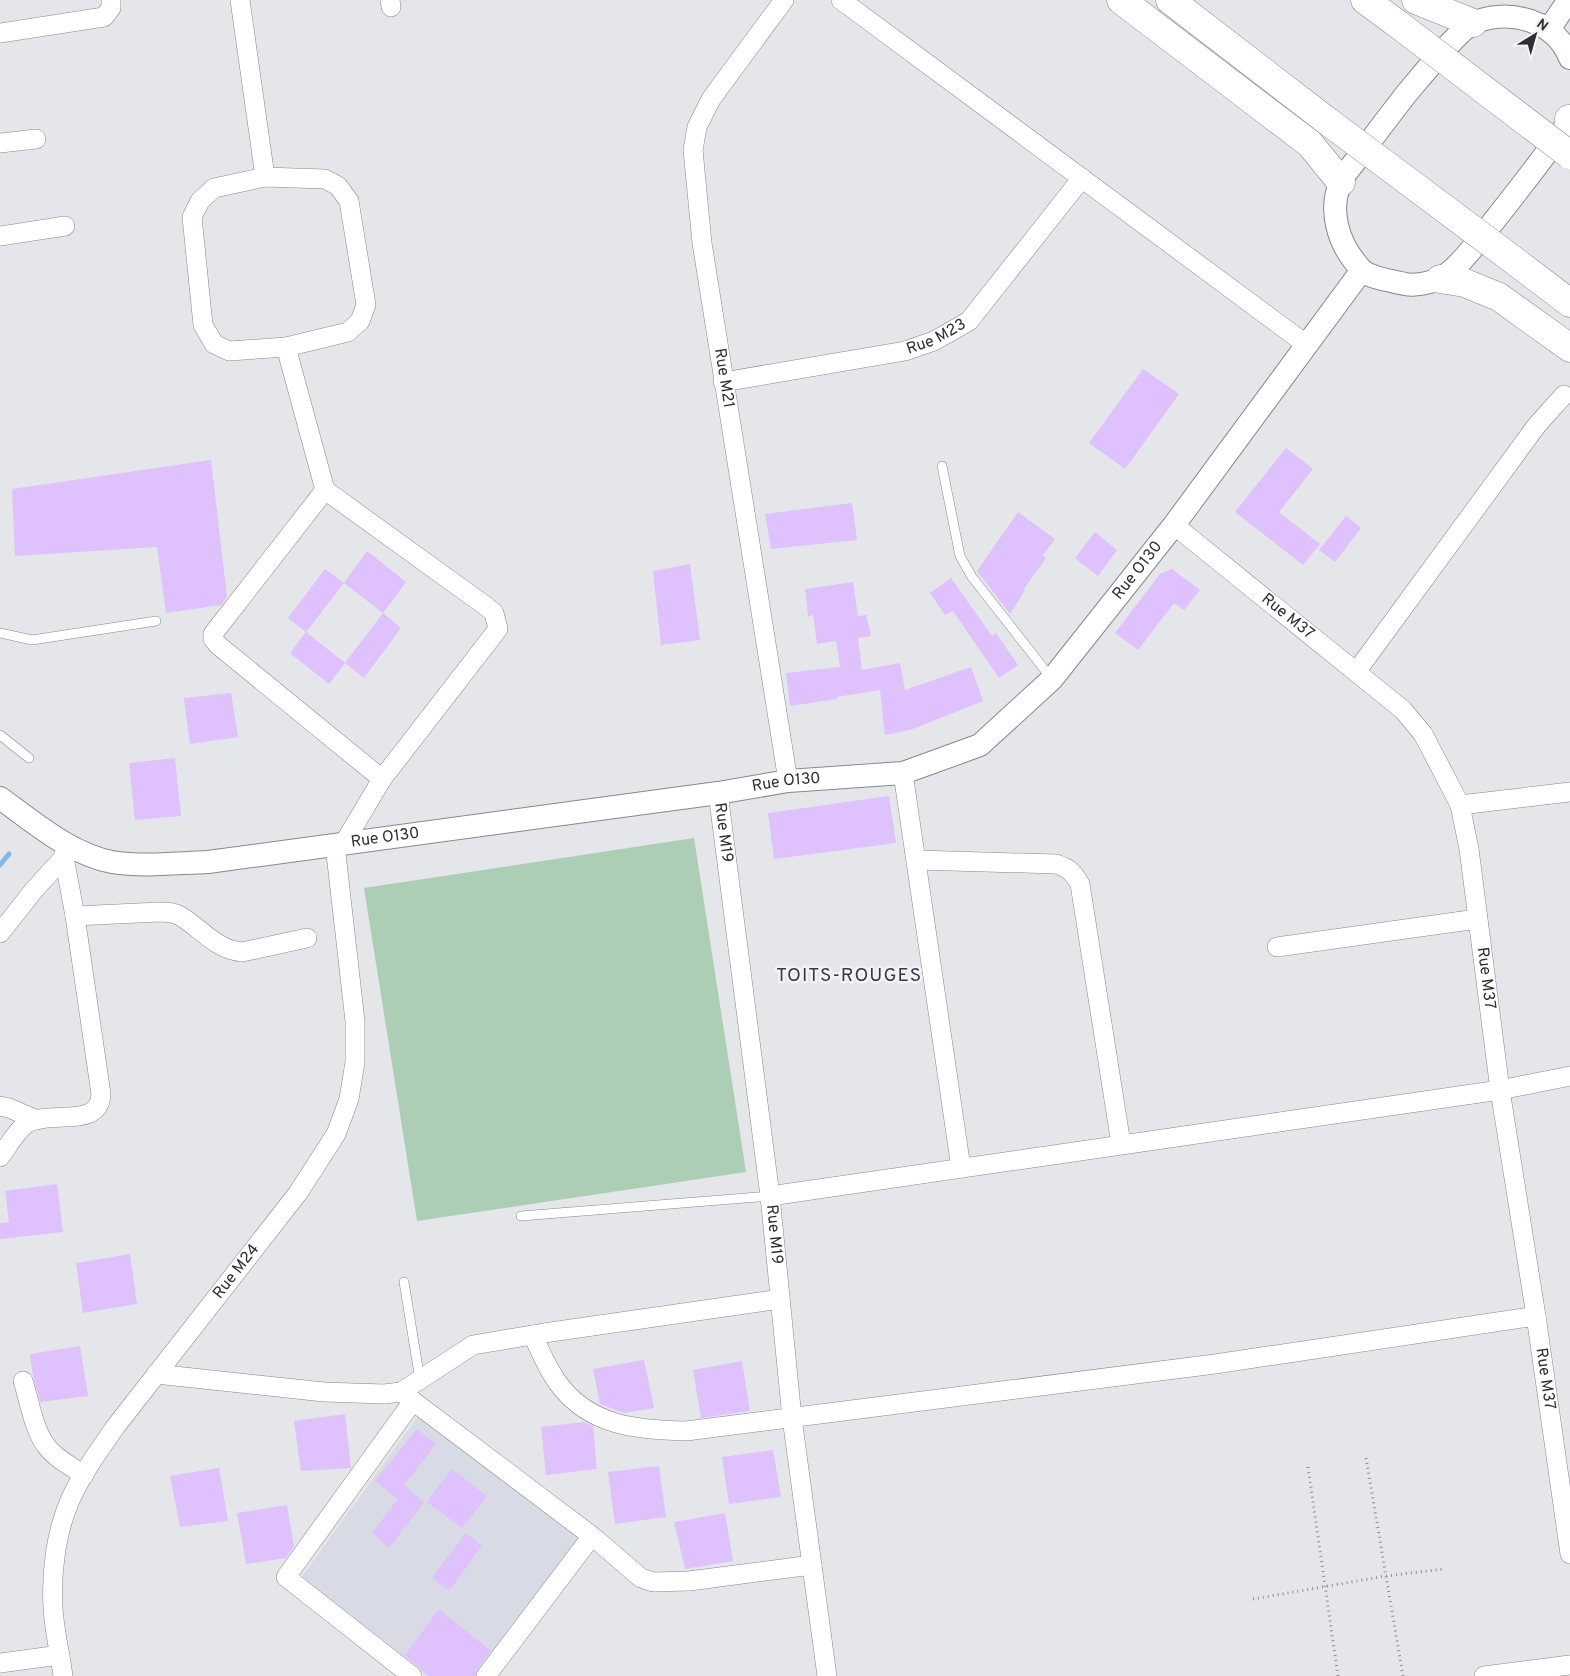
<svg xmlns="http://www.w3.org/2000/svg" width="1570" height="1676" viewBox="0 0 1570 1676" font-family="Overpass,sans-serif">
<style>
.built{fill:#d8dbe5}
.pitch{fill:#abceb4}
.lines{fill:none;stroke-linecap:round;stroke-linejoin:round}
.stream{stroke:#83b9e8;stroke-width:5}
.building{fill:#dec1fd}
.service-casing{stroke:#87888b;stroke-width:10}
.minor-casing{stroke:#87888b;stroke-width:20}
.tertiary-casing{stroke:#87888b;stroke-width:24}
.motorway-casing{stroke:#87888b;stroke-width:29}
.path{stroke:#8d8e90;stroke-width:3;stroke-dasharray:1 4;stroke-linecap:butt}
.service{stroke:#fff;stroke-width:9}
.minor{stroke:#fff;stroke-width:19}
.tertiary{stroke:#fff;stroke-width:22}
.motorway{stroke:#fff;stroke-width:28}
.motorway-bridge-casing{stroke:#87888b;stroke-width:29;stroke-linecap:butt}
.motorway-bridge{stroke:#fff;stroke-width:28}
.labels{text-anchor:middle;dominant-baseline:central;stroke-width:5;stroke-linejoin:round;paint-order:stroke}
.street-label{font-size:16px;fill:#2e2f30;stroke:#f2f3f6}
.quarter-label{font-size:19px;letter-spacing:1px;fill:#39393c;stroke:#f2f3f6}
</style>
<rect width="100%" height="100%" fill="#e5e6e9"/>
<path class="built" d="M420 1414 584 1541 485 1676H426L301 1578Z"/>
<path class="pitch" d="M694 838 746 1172 417 1221 364 888Z"/>
<g class="lines">
<path class="stream" d="M0 865 9 854"/>
</g>
<g class="building">
<path d="M1143 369 1179 394 1125 469 1089 443Z"/>
<path d="M1286 448 1313 469 1279 512 1320 544 1303 565 1235 512Z"/>
<path d="M211 460 227 597 221 605 166 613 157 547 15 556 12 489Z"/>
<path d="M852 503 857 540 771 549 765 514Z"/>
<path d="M1018 512 1055 539 1043 555 1046 558 1024 589 1025 590 1010 614 977 571Z"/>
<path d="M1346 516 1361 528 1335 562 1319 550Z"/>
<path d="M1095 532 1117 550 1098 576 1075 558Z"/>
<path d="M367 551 406 582 383 613 344 583Z"/>
<path d="M690 564 700 640 661 645 653 571Z"/>
<path d="M325 569 344 583 306 632 288 618Z"/>
<path d="M1172 569 1200 590 1184 610 1174 603 1138 650 1115 633 1160 574Z"/>
<path d="M951 578 992 636 996 633 1018 665 999 678 953 611 945 615 930 593Z"/>
<path d="M853 582 858 616 866 615 871 636 858 638 862 670 900 663 905 690 971 667 983 701 910 730 885 735 880 690 837 697V699L790 706 786 673 840 667 836 641 817 644 813 615 808 616 805 589Z"/>
<path d="M383 613 401 628 364 678 345 663Z"/>
<path d="M306 632 345 663 329 684 290 653Z"/>
<path d="M231 693 238 737 190 744 184 698Z"/>
<path d="M175 758 181 816 135 820 129 763Z"/>
<path d="M889 796 896 843 774 859 768 813Z"/>
<path d="M57 1184 63 1232 0 1239V1223L9 1222 5 1191Z"/>
<path d="M130 1254 137 1304 83 1313 76 1263Z"/>
<path d="M80 1346 88 1396 40 1402 33 1376 30 1354Z"/>
<path d="M644 1360 654 1408 624 1413 600 1404 593 1369Z"/>
<path d="M742 1361 750 1411 701 1418 693 1370Z"/>
<path d="M345 1414 351 1468 301 1471 294 1421Z"/>
<path d="M584 1422 593 1426 597 1469 546 1475 541 1427Z"/>
<path d="M417 1429 436 1444 404 1485 424 1502 389 1548 372 1533 398 1499 375 1481Z"/>
<path d="M773 1450 781 1497 729 1504 722 1457Z"/>
<path d="M659 1466 666 1517 615 1524 608 1472Z"/>
<path d="M219 1468 228 1521 180 1527 170 1476Z"/>
<path d="M452 1469 487 1496 462 1528 427 1502Z"/>
<path d="M287 1505 294 1546 286 1558 246 1564 237 1513Z"/>
<path d="M725 1513 733 1561 685 1569 674 1522Z"/>
<path d="M466 1533 482 1546 449 1591 432 1578Z"/>
<path d="M439 1609 491 1651 477 1669 475 1676H429L405 1655Z"/>
</g>
<g class="lines">
<defs>
<g id="service">
<path d="M942 466 960 556 972 577 1052 679"/>
<path d="M0 633 32 640 156 621"/>
<path d="M0 735 29 758"/>
<path d="M521 1216 770 1196"/>
<path d="M404 1282 420 1380"/>
</g>
<g id="minor">
<path d="M240 0 265 177"/>
<path d="M390 0 391 7"/>
<path id="s1" d="M784 0 711 99 697 127 693 150 702 243 788 781"/>
<path d="M841 0 1307 345"/>
<path d="M0 33 104 17 111 8V0"/>
<path d="M0 143 36 139"/>
<path d="M265 177 325 179 338 186 349 201 366 305 360 321 348 332 286 347 229 351 214 344 203 325 192 217 200 201 214 188Z"/>
<path d="M0 236 65 226"/>
<path d="M286 347 325 490"/>
<path id="s2" d="M723 382 905 351 934 341 969 321 1082 178"/>
<path d="M325 490 487 607 494 613 498 629 382 779 218 645 213 639V634Z"/>
<path id="s3" d="M1174 525 1403 710 1423 734 1460 805 1469 849 1500 1090 1536 1316 1570 1554"/>
<path d="M1356 672 1537 425 1564 395"/>
<path d="M903 773 961 1168"/>
<path id="s4" d="M718 793 770 1196 792 1418 827 1676"/>
<path d="M1460 805 1570 792"/>
<path d="M344 843 382 779"/>
<path d="M916 860 1056 864C1069 868 1073 872 1080 884L1121 1144"/>
<path d="M75 916 159 912C167 912 175 912 182 917 201 929 217 950 242 952L307 938"/>
<path d="M0 933 34 890 64 857"/>
<path d="M1277 947 1477 919"/>
<path d="M0 1106 9 1108 37 1120"/>
<path d="M0 1157C8 1147 16 1131 26 1124 48 1109 100 1130 101 1094L75 916 64 857 65 843"/>
<path d="M770 1196 1500 1090 1570 1076"/>
<path d="M533 1335C540 1351 547 1368 558 1383 589 1426 637 1430 686 1431L1215 1364 1536 1316"/>
<path d="M156 1374 324 1392 384 1394 401 1392 473 1345 544 1333 780 1299"/>
<path d="M23 1381C30 1402 33 1429 47 1447 56 1459 71 1466 84 1475"/>
<path d="M401 1392 592 1536 641 1578 653 1582 689 1581 812 1565"/>
<path d="M0 1663 60 1655"/>
<path id="s5" d="M63 1676C60 1653 54 1630 53 1607 51 1572 56 1531 71 1498 83 1472 100 1449 116 1426L298 1193 336 1134 349 1099 355 1062V1021L335 845"/>
<path d="M412 1676 286 1577 413 1401"/>
<path d="M486 1676 592 1536"/>
<path d="M1484 1676 1570 1665"/>
</g>
<g id="tertiary">
<path d="M1549 29 1569 0"/>
<path d="M1564 129C1539 164 1513 197 1486 231 1474 246 1456 271 1439 279 1430 283 1415 286 1405 284 1392 281 1374 279 1362 271 1360 269 1357 264 1355 262 1338 241 1329 210 1340 184 1343 175 1351 167 1357 159 1373 137 1390 115 1407 93 1419 79 1460 28 1475 22 1511 9 1555 20 1570 58"/>
<path id="s6" d="M0 798C34 822 70 854 112 862 143 867 176 863 208 862L718 793 788 781 903 773 980 745 1052 679 1174 525 1362 270"/>
</g>
<g id="motorway">
<path d="M1121 0 1310 144 1341 182"/>
<path d="M1170 0 1326 120"/>
<path d="M1365 0 1399 25"/>
<path d="M1416 0 1473 23"/>
<path d="M1569 119 1570 120"/>
<path d="M1516 262 1570 303"/>
<path d="M1440 279 1465 283 1499 297 1570 348"/>
</g>
</defs>
<use href="#service" class="service-casing"/>
<use href="#minor" class="minor-casing"/>
<use href="#tertiary" class="tertiary-casing"/>
<use href="#motorway" class="motorway-casing"/>
<g class="path">
<path d="M1366 1458 1403 1676"/>
<path d="M1308 1467 1338 1676"/>
<path d="M1253 1599 1386 1576 1444 1569"/>
</g>
<use href="#service" class="service"/>
<use href="#minor" class="minor"/>
<use href="#tertiary" class="tertiary"/>
<use href="#motorway" class="motorway"/>
<defs>
<g id="motorway-bridge">
<path d="M1399 25 1570 155"/>
<path d="M1326 120 1516 262"/>
</g>
</defs>
<use href="#motorway-bridge" class="motorway-bridge-casing"/>
<use href="#motorway-bridge" class="motorway-bridge"/>
</g>
<g class="labels">
<g class="street-label">
<text stroke="none"><textPath href="#s2" startOffset="219">Rue M23</textPath></text>
<text stroke="none"><textPath href="#s1" startOffset="408">Rue M21</textPath></text>
<text stroke="none"><textPath href="#s6" startOffset="1245">Rue O130</textPath></text>
<text stroke="none"><textPath href="#s3" startOffset="146">Rue M37</textPath></text>
<text stroke="none"><textPath href="#s6" startOffset="810">Rue O130</textPath></text>
<text stroke="none"><textPath href="#s4" startOffset="40">Rue M19</textPath></text>
<text stroke="none"><textPath href="#s6" startOffset="405">Rue O130</textPath></text>
<text stroke="none"><textPath href="#s3" startOffset="581">Rue M37</textPath></text>
<text stroke="none"><textPath href="#s4" startOffset="445">Rue M19</textPath></text>
<text stroke="none"><textPath href="#s5" startOffset="462">Rue M24</textPath></text>
<text stroke="none"><textPath href="#s3" startOffset="986">Rue M37</textPath></text>
</g>
<g class="quarter-label">
<text x="849" y="976">TOITS-ROUGES</text>
</g>
</g>
<g transform="translate(1535 35) rotate(37)" stroke="#f2f3f6" stroke-width="4" paint-order="stroke">
<path d="M0-4L9 19L0 12L-9 19Z" fill="#2e2f30"/>
<text y="-8" font-size="14" font-weight="bold" text-anchor="middle" fill="#2e2f30">N</text>
</g>
</svg>
